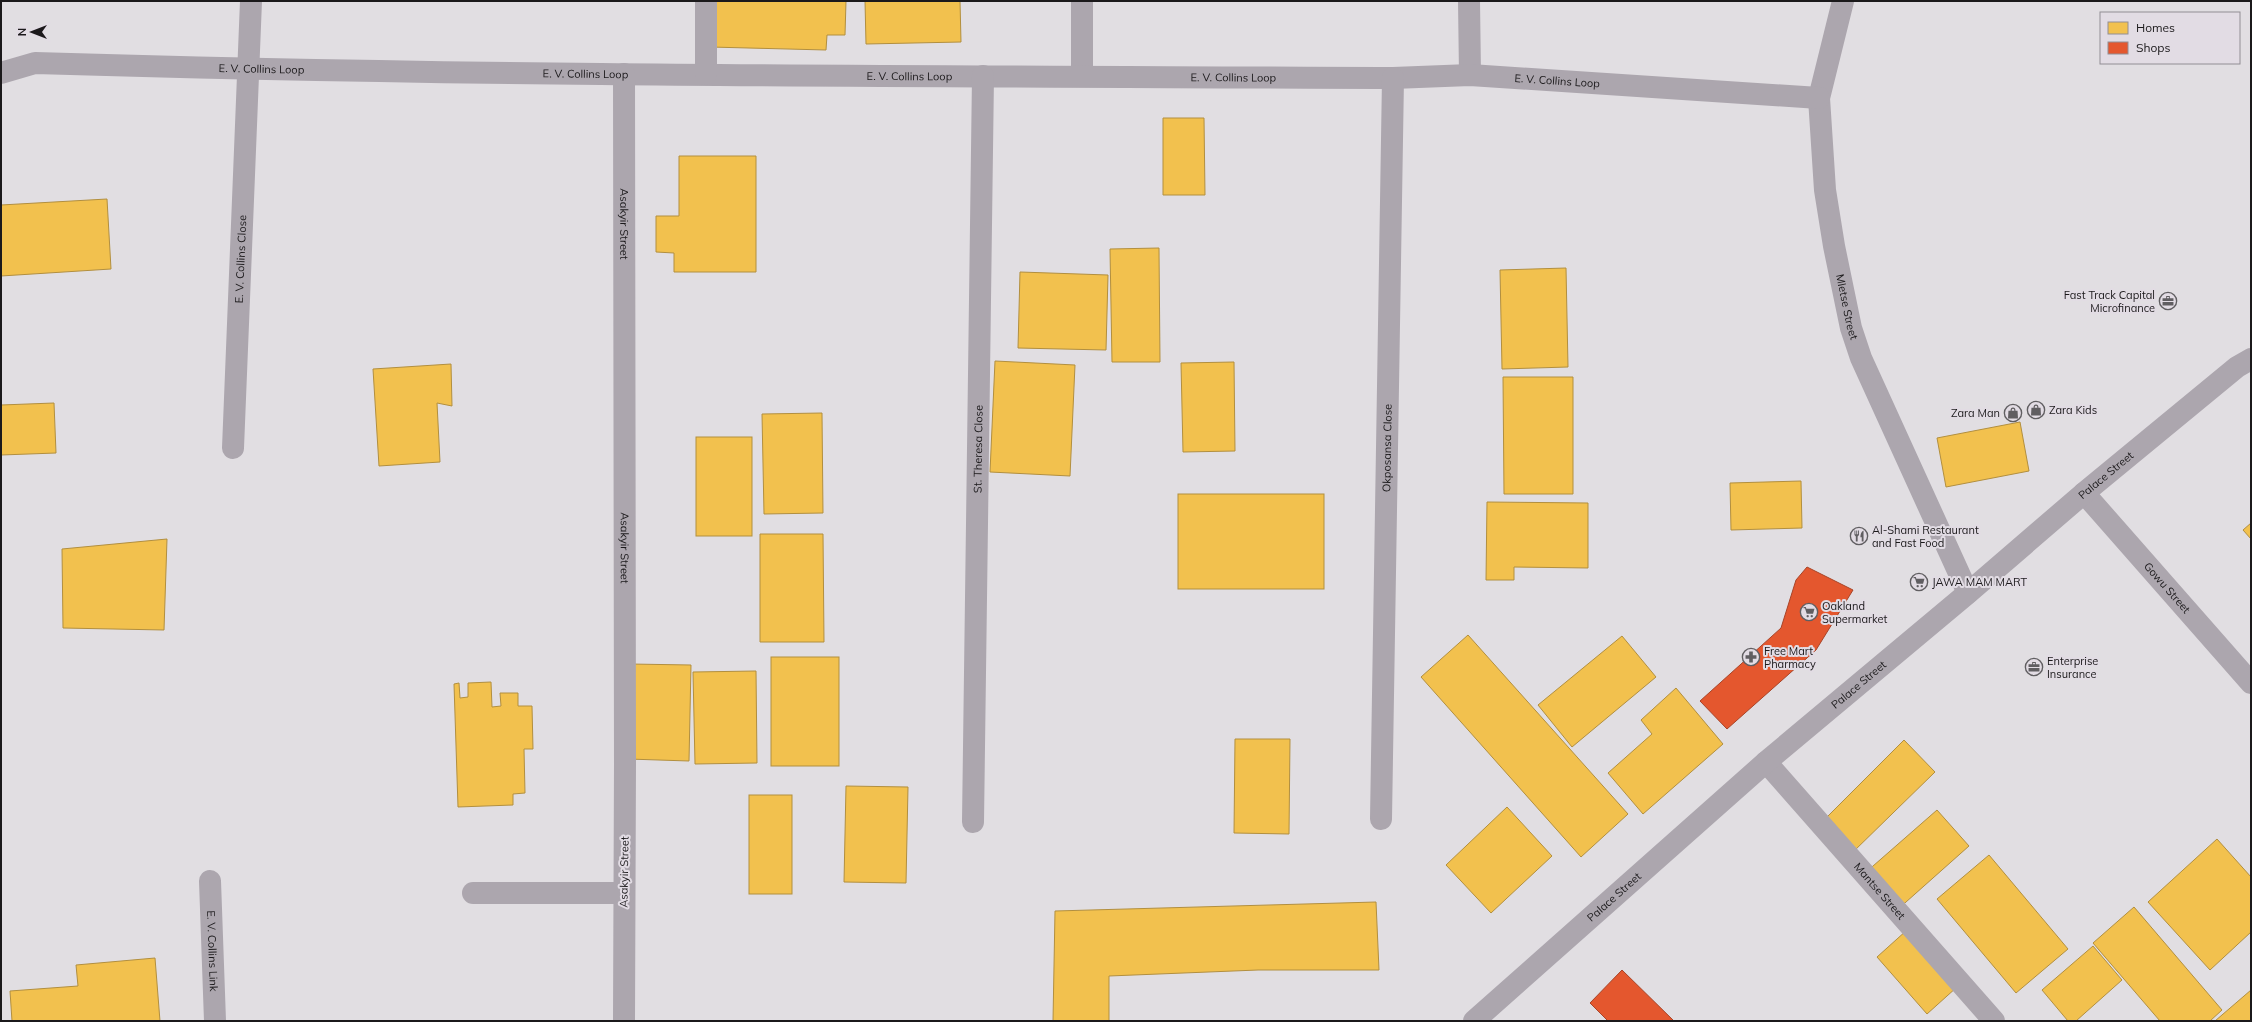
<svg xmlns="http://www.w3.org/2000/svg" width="2252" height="1022" viewBox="0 0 2252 1022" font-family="Mulish,sans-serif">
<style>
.homes{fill:#f2c14e;stroke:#b28f3f}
.shops{fill:#e4572e;stroke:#a84428}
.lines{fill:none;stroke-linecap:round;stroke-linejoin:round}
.minor{stroke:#aca6ae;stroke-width:22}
.labels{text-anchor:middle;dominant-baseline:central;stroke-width:4;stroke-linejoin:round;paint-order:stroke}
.street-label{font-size:11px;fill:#1b191b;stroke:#e2dce4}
.poi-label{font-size:11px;fill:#1b191b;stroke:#e2dce4;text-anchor:start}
</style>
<rect width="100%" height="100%" fill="#e1dee2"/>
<g class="homes">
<path d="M712 1H846L845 35H827L826 50 710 47Z"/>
<path d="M865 1H960L961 42 866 44Z"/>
<path d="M1163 118H1204L1205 195H1163Z"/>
<path d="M679 156H756V272H674V253L656 252V216H679Z"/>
<path d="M107 199 111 269 1 276V205Z"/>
<path d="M1159 248 1160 362H1112L1110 249Z"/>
<path d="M1566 268 1568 367 1502 369 1500 270Z"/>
<path d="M1020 272 1108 275 1106 350 1018 348Z"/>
<path d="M995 361 1075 365 1070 476 990 472Z"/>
<path d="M1234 362 1235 451 1183 452 1181 363Z"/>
<path d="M451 364 452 406 437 403 440 462 379 466 373 369Z"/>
<path d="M1503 377H1573V494H1504Z"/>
<path d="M54 403 56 453 1 455V405Z"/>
<path d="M822 413 823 513 764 514 762 414Z"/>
<path d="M2020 422 2029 471 1946 487 1937 438Z"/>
<rect x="696" y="437" width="56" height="99"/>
<path d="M1801 481 1802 528 1731 530 1730 483Z"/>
<rect x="1178" y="494" width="146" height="95"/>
<path d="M1487 502 1588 503V568L1514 567V580H1486Z"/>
<path d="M2251 523V539L2243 530Z"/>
<path d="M760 534H823L824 642H760Z"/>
<path d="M167 539 164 630 63 628 62 549Z"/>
<path d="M1468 635 1628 814 1581 857 1421 677Z"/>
<path d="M1622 636 1656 677 1572 747 1538 705Z"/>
<rect x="771" y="657" width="68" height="109"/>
<path d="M630 664 691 665 689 761 628 759Z"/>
<path d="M756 671 757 763 695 764 693 672Z"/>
<path d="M491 682 492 707 501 706 500 693H518V706H532L533 749H524L525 793 513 794V805L458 807 454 684 459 683 460 698 468 697V683Z"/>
<path d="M1676 688 1723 744 1643 814 1608 773 1652 734 1641 720Z"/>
<path d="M1235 739H1290L1289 834 1234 833Z"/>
<path d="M1904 740 1935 772 1852 853 1822 822Z"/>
<path d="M846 786 908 787 906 883 844 882Z"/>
<rect x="749" y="795" width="43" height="99"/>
<path d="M1507 807 1552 856 1491 913 1446 865Z"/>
<path d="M1937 810 1969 846 1897 910 1865 873Z"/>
<path d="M2217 839 2251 877V932L2210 970 2148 902Z"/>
<path d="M1989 855 2068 949 2016 993 1937 899Z"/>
<path d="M1376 902 1379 970H1258L1109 976V1021H1053L1055 911Z"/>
<path d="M2134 907 2222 1010 2210 1021H2160L2093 943Z"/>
<path d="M1907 930 1957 987 1927 1014 1877 957Z"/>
<path d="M2093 946 2122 980 2076 1021H2068L2042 990Z"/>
<path d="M155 958 160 1021H12L10 991 78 986 76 965Z"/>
<path d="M2251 990V1021H2215Z"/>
</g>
<g class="shops">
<path d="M1807 567 1853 590 1816 650 1727 729 1700 701 1781 628 1796 580Z"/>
<path d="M1622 970 1674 1021H1608L1590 1003Z"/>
</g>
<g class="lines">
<g class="minor">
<path d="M1082 1V76"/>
<path d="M1469 1 1470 75"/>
<path id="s1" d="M1843 1 1819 98 1825 190 1834 246 1851 328 1861 358 1968 593"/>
<path id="s2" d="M1 73 35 63C488 77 940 76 1393 78L1470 75 1819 98"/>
<path id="s3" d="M624 74 625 763 624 1021"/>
<path d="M706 74V1"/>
<path id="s4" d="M233 448 251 1"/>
<path id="s5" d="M2084 493 2251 683"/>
<path id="s6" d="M1766 762 1994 1021"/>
<path id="s7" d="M1381 819 1393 78"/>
<path id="s8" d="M973 822 983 76"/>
<path id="s9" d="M210 881 215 1021"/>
<path d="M473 893H624"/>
<path id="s10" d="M1474 1021 1766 762 1968 593 2084 493 2237 367 2251 359"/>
</g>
</g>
<defs>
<symbol id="office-ring" viewBox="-11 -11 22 22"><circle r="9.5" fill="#e2dce4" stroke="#605e61" stroke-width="1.5"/><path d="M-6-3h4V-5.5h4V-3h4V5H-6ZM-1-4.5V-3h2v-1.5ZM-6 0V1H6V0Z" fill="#605e61"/></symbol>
<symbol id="shop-ring" viewBox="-11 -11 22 22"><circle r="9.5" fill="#e2dce4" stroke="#605e61" stroke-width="1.5"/><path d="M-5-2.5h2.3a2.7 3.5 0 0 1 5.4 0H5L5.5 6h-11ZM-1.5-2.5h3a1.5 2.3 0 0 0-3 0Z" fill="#605e61"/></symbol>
<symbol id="restaurant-ring" viewBox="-11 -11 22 22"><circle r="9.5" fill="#e2dce4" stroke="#605e61" stroke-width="1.5"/><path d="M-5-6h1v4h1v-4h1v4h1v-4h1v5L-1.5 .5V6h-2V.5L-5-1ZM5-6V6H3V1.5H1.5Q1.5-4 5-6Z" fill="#605e61"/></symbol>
<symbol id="supermarket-ring" viewBox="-11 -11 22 22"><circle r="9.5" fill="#e2dce4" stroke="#605e61" stroke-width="1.5"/><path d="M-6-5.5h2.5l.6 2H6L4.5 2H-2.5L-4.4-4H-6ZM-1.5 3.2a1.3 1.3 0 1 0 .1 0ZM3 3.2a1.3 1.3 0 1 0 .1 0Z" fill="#605e61"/></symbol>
<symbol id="pharmacy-ring" viewBox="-11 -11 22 22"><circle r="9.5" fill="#e2dce4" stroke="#605e61" stroke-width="1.5"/><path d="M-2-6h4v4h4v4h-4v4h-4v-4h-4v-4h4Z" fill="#605e61"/></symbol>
</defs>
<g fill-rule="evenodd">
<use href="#office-ring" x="2158" y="291" width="20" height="20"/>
<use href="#shop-ring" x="2026" y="400" width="20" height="20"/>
<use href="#shop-ring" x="2003" y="403" width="20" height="20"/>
<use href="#restaurant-ring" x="1849" y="526" width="20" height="20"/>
<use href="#supermarket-ring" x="1909" y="572" width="20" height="20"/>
<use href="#supermarket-ring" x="1799" y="602" width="20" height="20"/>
<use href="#pharmacy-ring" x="1741" y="647" width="20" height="20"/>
<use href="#office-ring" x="2024" y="657" width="20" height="20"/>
</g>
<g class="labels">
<g class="street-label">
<text stroke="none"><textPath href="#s2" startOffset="262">E. V. Collins Loop</textPath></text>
<text stroke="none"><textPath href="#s2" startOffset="586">E. V. Collins Loop</textPath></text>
<text stroke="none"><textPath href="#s2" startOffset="910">E. V. Collins Loop</textPath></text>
<text stroke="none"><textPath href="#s2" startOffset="1234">E. V. Collins Loop</textPath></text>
<text stroke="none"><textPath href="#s2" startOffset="1558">E. V. Collins Loop</textPath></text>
<text stroke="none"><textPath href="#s3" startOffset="150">Asakyir Street</textPath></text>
<text stroke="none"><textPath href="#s4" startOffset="189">E. V. Collins Close</textPath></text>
<text stroke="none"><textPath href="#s1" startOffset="311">Mletse Street</textPath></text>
<text stroke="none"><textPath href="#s7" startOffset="371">Okposansa Close</textPath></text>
<text stroke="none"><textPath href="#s8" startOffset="373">St. Theresa Close</textPath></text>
<text stroke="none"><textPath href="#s10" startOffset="835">Palace Street</textPath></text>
<text stroke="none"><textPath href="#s3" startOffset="474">Asakyir Street</textPath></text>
<text stroke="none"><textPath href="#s5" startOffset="126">Gowu Street</textPath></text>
<text stroke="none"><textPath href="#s10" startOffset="511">Palace Street</textPath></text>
<text transform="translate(624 872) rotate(-89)">Asakyir Street</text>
<text stroke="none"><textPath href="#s6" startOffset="172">Mantse Street</textPath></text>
<text stroke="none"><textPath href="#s10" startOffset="187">Palace Street</textPath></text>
<text stroke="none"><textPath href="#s9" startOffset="70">E. V. Collins Link</textPath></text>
</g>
<g class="poi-label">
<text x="2155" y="295" text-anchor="end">Fast Track Capital<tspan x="2155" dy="13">Microfinance</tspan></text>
<text x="2049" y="410">Zara Kids</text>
<text x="2000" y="413" text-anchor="end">Zara Man</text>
<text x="1872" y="530">Al-Shami Restaurant<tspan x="1872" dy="13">and Fast Food</tspan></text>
<text x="1932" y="582">JAWA MAM MART</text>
<text x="1822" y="606">Oakland<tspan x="1822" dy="13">Supermarket</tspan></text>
<text x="1764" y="651">Free Mart<tspan x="1764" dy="13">Pharmacy</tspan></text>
<text x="2047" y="661">Enterprise<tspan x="2047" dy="13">Insurance</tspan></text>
</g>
</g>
<rect width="2252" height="1022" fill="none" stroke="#1b191b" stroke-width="4"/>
<rect x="2100" y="12" width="140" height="52" fill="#e2dce4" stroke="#928e94"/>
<rect x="2108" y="22" width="20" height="12" fill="#f2c14e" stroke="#928e94"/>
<text x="2136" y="32" font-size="12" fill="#1b191b">Homes</text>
<rect x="2108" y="42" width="20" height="12" fill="#e4572e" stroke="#928e94"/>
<text x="2136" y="52" font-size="12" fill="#1b191b">Shops</text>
<g transform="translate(32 32) rotate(270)" stroke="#e2dce4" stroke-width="3" paint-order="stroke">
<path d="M0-3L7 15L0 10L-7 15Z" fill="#1b191b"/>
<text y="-6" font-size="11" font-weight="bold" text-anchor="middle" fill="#1b191b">N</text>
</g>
</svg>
